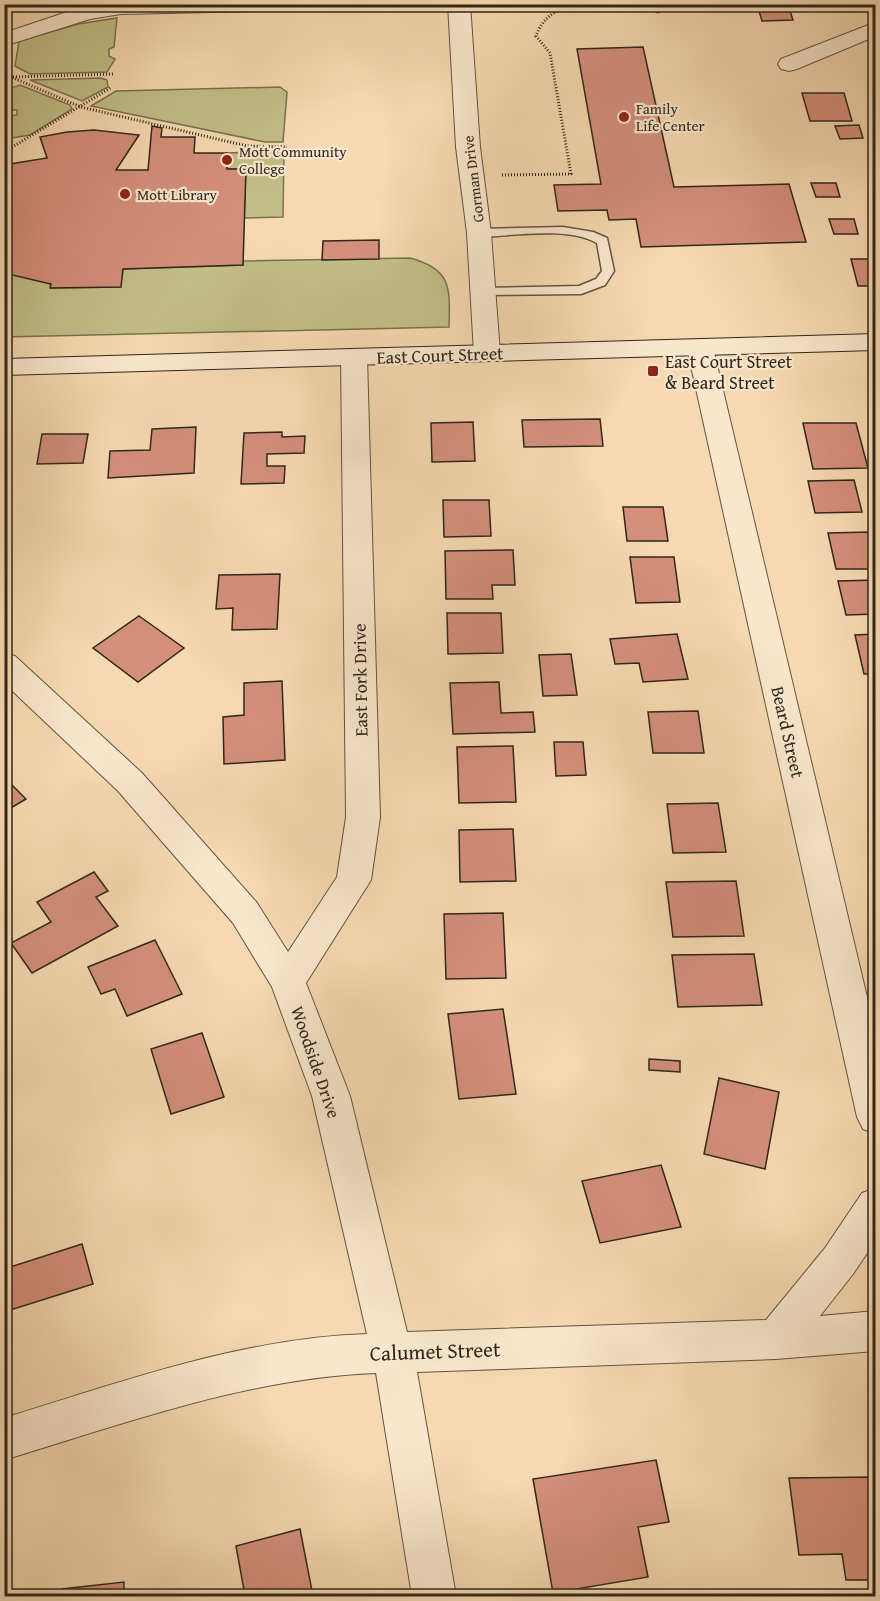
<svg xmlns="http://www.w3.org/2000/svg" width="880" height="1601" viewBox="0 0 880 1601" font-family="'Gentium Book Plus',serif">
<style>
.green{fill:#c2be87;stroke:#787252;stroke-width:1.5}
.building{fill:#d48f7b;stroke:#2f271c;stroke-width:1.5}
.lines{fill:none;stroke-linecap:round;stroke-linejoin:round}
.lane-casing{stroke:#615441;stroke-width:3}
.street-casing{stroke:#615441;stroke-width:2}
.secondary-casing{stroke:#2f271c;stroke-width:2}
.path{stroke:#2f271c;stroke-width:3;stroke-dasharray:1 2;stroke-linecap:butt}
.lane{fill:#f9e6cc;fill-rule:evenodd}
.street{fill:#f9e6cc;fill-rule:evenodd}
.secondary{fill:#f9e6cc;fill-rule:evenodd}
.poi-dot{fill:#8f2418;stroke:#f9e6cc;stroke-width:2}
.labels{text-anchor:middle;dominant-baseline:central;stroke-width:4.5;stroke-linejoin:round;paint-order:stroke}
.far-poi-label{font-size:15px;fill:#2f271c;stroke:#f9e6cc;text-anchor:start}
.far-street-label{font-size:15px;fill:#2f271c;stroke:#f9e6cc}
.street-label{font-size:18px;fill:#2f271c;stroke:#f9e6cc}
.poi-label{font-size:18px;fill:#2f271c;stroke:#f9e6cc;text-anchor:start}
.near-street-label{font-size:21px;fill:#2f271c;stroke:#f9e6cc}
</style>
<rect width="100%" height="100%" fill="#f6d9b1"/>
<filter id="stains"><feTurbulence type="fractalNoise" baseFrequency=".00333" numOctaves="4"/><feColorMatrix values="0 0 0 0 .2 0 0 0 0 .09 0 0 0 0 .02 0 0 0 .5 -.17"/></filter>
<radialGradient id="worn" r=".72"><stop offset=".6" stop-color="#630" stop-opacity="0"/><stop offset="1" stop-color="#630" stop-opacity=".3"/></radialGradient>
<g class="green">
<path d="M117 18 114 47 109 49V56L115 59 107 72 30 74 15 66 19 41 78 24Z"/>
<path d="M101 78 107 80 108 87 82 101 30 80Z"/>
<path d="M20 85 70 105 72 109 30 135 5 139 6 116 17 115V110H6L11 88Z"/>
<path d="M280 87 287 92 283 142H265L91 106 116 91Z"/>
<path d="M284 151 283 217 244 218 246 169H227V153Z"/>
<path d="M410 258C452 269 450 288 449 327L5 337 4 273 51 284V288L120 287 123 269 243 265V261Z"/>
</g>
<g class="building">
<path d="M757 4H815L817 10 790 11 793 20 762 21Z"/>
<path d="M834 4H869L870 7 835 8Z"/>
<path d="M643 47 674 187 789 184 806 242 641 247 636 219 609 220 607 210 558 211 554 185 601 184 577 49Z"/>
<path d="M802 93H844L852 121H810Z"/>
<path d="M859 125 863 138 840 139 835 126Z"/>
<path d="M152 126 162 128 161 137H195L194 153H227V169H246L243 265 123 269 121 287 50 288 51 284 4 273V165L47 158 40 137 67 132 94 130 139 135 116 170H148Z"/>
<path d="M811 183H836L840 197H816Z"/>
<path d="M829 219H854L858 234H834Z"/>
<path d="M379 240V259L322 260 323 241Z"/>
<path d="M851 259H876V286H858Z"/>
<path d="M600 419 603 446 524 447 522 420Z"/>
<path d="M473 422 475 461 432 462 431 423Z"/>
<path d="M803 423H856L868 468 813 469Z"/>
<path d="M196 427 194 473 108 478 110 451 150 450 152 429Z"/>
<path d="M282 432V437L305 436 304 453 267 454V466H285L284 483 241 484 244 433Z"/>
<path d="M42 434H88L83 463 37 464Z"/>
<path d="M854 480 862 512 815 513 808 481Z"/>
<path d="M443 500H489L491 536 444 537Z"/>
<path d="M623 507H663L668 541H627Z"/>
<path d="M869 508H876V532H875Z"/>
<path d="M870 532 876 547V569H836L828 533Z"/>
<path d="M513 550 515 585H492L493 599H446L445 551Z"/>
<path d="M630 557H674L680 602 636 603Z"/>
<path d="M280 574 277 629 232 630 233 608 216 609 219 575Z"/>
<path d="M876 580V614L846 615 838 581Z"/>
<path d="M447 613H501L503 653 448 654Z"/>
<path d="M139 616 184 648 138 682 93 648Z"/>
<path d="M677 634 688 679 643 682 639 663 615 664 610 639Z"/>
<path d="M876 634V674H864L855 635Z"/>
<path d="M571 654 577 695 543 696 539 655Z"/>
<path d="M282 681 285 760 224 764 223 717 244 715V683Z"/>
<path d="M499 682 501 713 533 712 535 732 453 734 450 683Z"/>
<path d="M698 711 704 753H653L648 712Z"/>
<path d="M554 742H583L586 775 556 776Z"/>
<path d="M513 746 516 802 459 803 457 747Z"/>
<path d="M4 777 26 799 4 812Z"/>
<path d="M718 803 726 852 673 853 667 804Z"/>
<path d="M513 829 516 881 460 882 459 830Z"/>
<path d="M94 872 108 891 96 897 118 926 32 973 11 943 51 922 37 902Z"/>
<path d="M736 881 744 936 673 937 666 882Z"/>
<path d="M503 913 506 978 446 979 444 914Z"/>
<path d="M155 940 182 994 127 1016 115 989 101 994 88 967Z"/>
<path d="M754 954 762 1005 678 1007 672 955Z"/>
<path d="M503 1009 516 1094 459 1099 448 1014Z"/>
<path d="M202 1033 224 1097 171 1114 151 1049Z"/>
<path d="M649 1059 680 1061V1072L649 1070Z"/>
<path d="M719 1078 779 1092 765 1169 704 1154Z"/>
<path d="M661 1165 681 1227 600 1243 582 1181Z"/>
<path d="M82 1244 93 1284 4 1312V1269Z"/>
<path d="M656 1460 669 1522 638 1527 648 1577 553 1593 533 1479Z"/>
<path d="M874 1477 876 1580H846L842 1554 799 1555 789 1478Z"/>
<path d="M300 1529 313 1596H245L236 1546Z"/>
<path d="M124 1582V1596H62V1589Z"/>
</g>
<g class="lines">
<defs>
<g id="lane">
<path d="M639 4H655L663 9 658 12Z"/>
<path d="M563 227 593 232 607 238 614 271 605 285 581 294 477 295 476 292 482 288 579 286 596 279 602 271 597 243C567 226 513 236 479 237L473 233 479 229Z"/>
</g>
<g id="street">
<path d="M101 4H318L316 9 308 10 121 14 90 19 4 46V33L79 8Z"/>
<path d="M448 4H470L480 147 491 233 500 353 496 359 487 361 478 359 474 353 467 233 456 147Z"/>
<path d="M876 22V36L797 69 789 71 781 69 778 64 781 59Z"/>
<path d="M700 340 709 342 713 348 876 1035V1134L863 1129 857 1117 687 348 691 342Z"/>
<path d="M354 349 363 351 367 357 380 817 371 880 306 983 350 1096 407 1332 766 1320 825 1248 862 1193 876 1188V1240L853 1274 820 1316 876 1311V1351L776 1359 417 1372 456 1596H412L376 1373C248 1378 126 1423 4 1460V1418C122 1382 242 1338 367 1334L312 1096 272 987 233 923 118 791 4 683V653L15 656 142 773 257 903 288 952 337 877 346 817 341 357 345 351Z"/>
</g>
<path id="secondary" d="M876 334V350L4 375V359Z"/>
</defs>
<use href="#lane" class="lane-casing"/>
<use href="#street" class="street-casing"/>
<use href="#secondary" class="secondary-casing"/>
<g class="path">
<path d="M4 74 81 107 247 146 287 147"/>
<path d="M10 77 114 74"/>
<path d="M4 101 11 63"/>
<path d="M4 152 112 87"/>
<path d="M502 175 571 174 550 53 536 36C542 19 553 12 569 5"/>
</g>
<use href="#lane" class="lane"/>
<use href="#street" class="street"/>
<use href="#secondary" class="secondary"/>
</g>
<g class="poi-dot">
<circle cx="624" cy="117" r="6"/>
<circle cx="227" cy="160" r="6"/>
<circle cx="125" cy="194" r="6"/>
<rect x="647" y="365" width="12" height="12" rx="3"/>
</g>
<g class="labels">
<g class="far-poi-label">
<text x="636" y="108">Family<tspan x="636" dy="17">Life Center</tspan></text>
<text x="239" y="151">Mott Community<tspan x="239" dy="17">College</tspan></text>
<text x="137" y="194">Mott Library</text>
</g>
<g class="far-street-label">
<text transform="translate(473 179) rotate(-97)">Gorman Drive</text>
</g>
<g class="street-label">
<text transform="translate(440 355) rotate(-2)">East Court Street</text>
<text transform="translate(360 680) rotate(-91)">East Fork Drive</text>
<text transform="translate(788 732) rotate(77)">Beard Street</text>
<text transform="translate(316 1062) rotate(71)">Woodside Drive</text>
</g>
<g class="poi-label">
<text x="665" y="361">East Court Street<tspan x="665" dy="21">&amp; Beard Street</tspan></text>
</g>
<g class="near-street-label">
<text transform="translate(435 1351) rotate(-2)">Calumet Street</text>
</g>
</g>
<rect width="880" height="1601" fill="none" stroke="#f6d9b1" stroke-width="24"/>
<rect x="6" y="6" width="868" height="1589" fill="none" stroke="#2f271c" stroke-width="3"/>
<rect x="12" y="12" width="856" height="1577" fill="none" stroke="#2f271c" stroke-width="1.5"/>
<rect width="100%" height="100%" filter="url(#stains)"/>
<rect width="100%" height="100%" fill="url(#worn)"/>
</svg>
